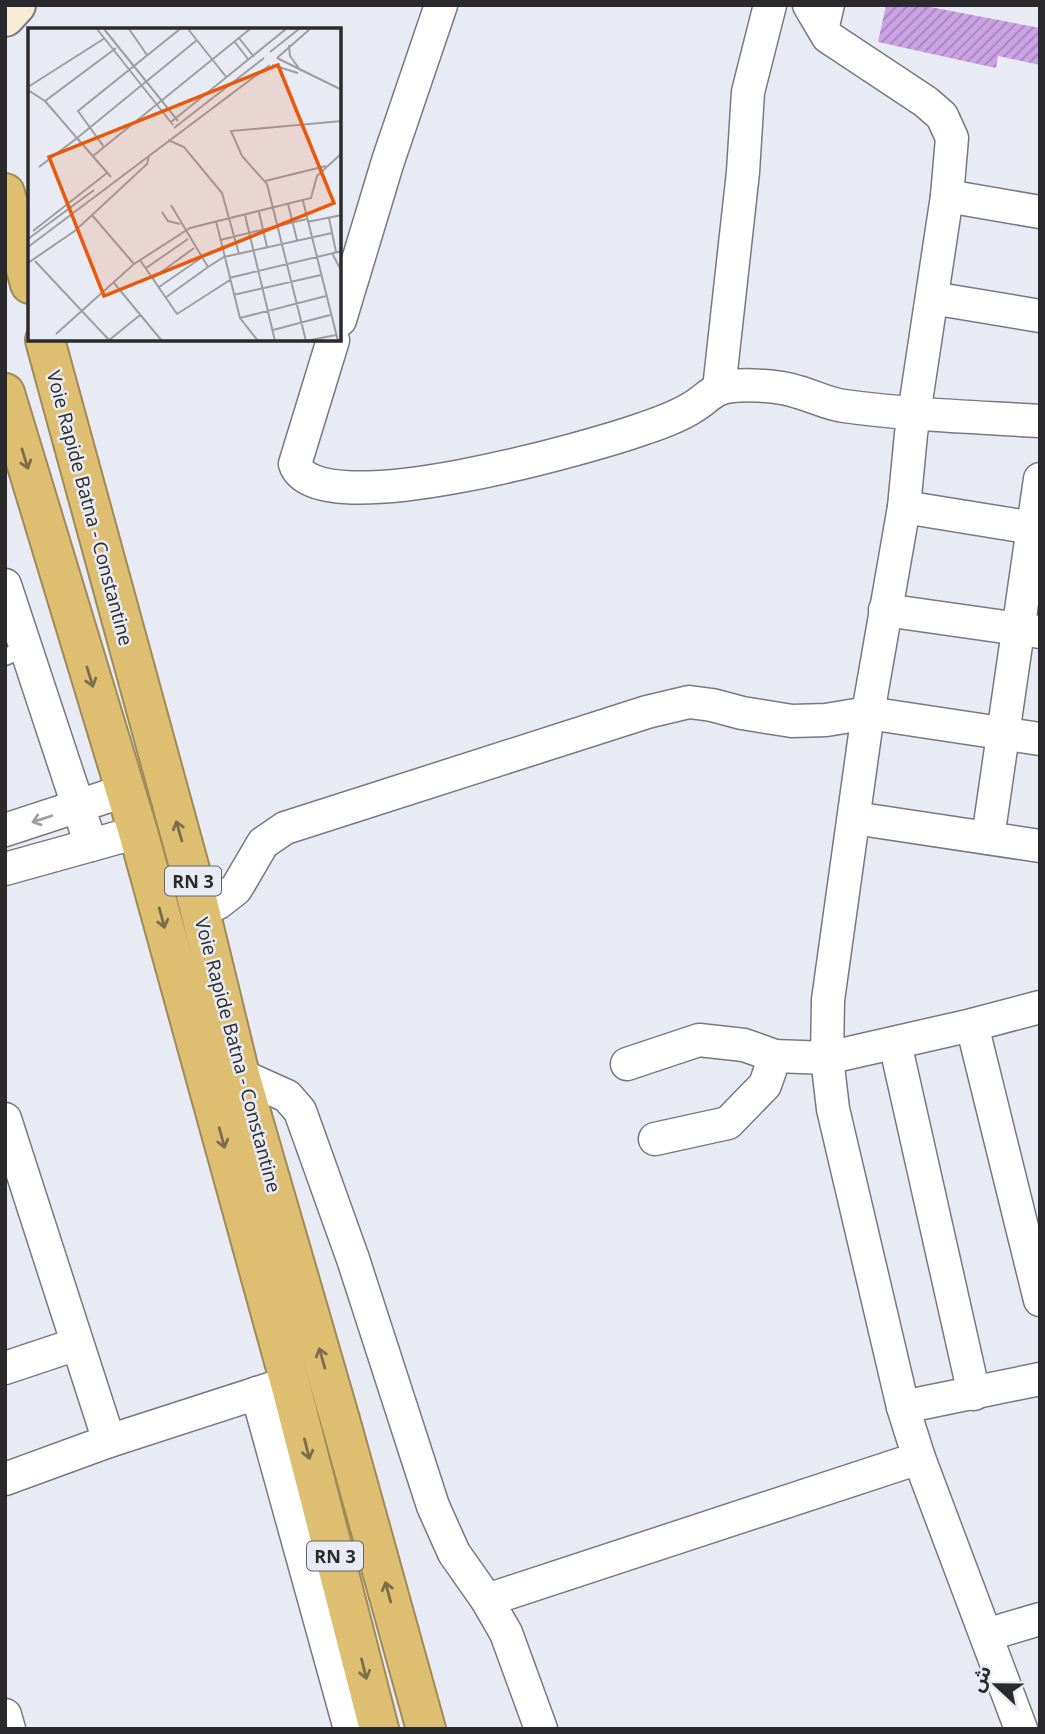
<svg xmlns="http://www.w3.org/2000/svg" width="1045" height="1734" viewBox="0 0 1045 1734" font-family="'Open Sans','Noto Sans Arabic',sans-serif">
<style>
.building{fill:url(#building-hatch)}
.lines{fill:none;stroke-linecap:round;stroke-linejoin:round}
.lane-casing{stroke:#777981;stroke-width:19}
.street-casing{stroke:#777981;stroke-width:35}
.secondary-casing{stroke:#777981;stroke-width:42}
.highway-casing{stroke:#9f8a59;stroke-width:42}
.lane{stroke:#fff;stroke-width:16}
.street{stroke:#fff;stroke-width:32}
.secondary{stroke:#f5ecd4;stroke-width:38}
.highway{stroke:#debe70;stroke-width:38}
.oneway{stroke:#7b6d4b}
.oneway2{stroke:#9f9fa0}
.labels{text-anchor:middle;dominant-baseline:central;stroke-width:5;stroke-linejoin:round;paint-order:stroke}
.shield{fill:#e9ebf4;stroke:#636469;stroke-width:2}
.shield-label{font-size:18px;font-weight:bold;fill:#2a2a2d}
.street-label{font-size:19px;fill:#2a2a2d;stroke:#e9ebf4}
.inset-road{fill:none;stroke:#9d9ea4;stroke-width:2}
.view{fill:#e8590c;fill-opacity:0.15;stroke:#e8590c;stroke-width:3.5}
.inset-edge{fill:none;stroke:#2a2a2d;stroke-width:3.5}
</style>
<defs>
<pattern id="building-hatch" width="6" height="6" patternUnits="userSpaceOnUse" patternTransform="scale(1.75)"><rect width="6" height="6" fill="#caa2e5"/><path d="M-1 1l2-2M0 6l6-6M5 7l2-2" fill="none" stroke="#a484ba"/></pattern>
</defs>
<rect width="100%" height="100%" fill="#e9ebf4"/>
<path class="building" d="M886 5H920L1040 28V65L998 56 996 68 878 42Z"/>
<g class="lines">
<defs>
<g id="lane">
<path d="M829 35 836 5"/>
<path d="M5 657 26 648"/>
</g>
<g id="street">
<path d="M809 5 828 37 926 102 942 116 952 138 947 196 911 434 904 507 868 713 828 1000 827 1058 833 1109 903 1407 919 1458"/>
<path d="M947 196 1040 212"/>
<path d="M932 298 1040 316"/>
<path d="M340 320 388 161 441 5"/>
<path d="M333 340 295 464C316 527 595 446 645 428 660 423 679 416 693 407 702 402 710 393 719 389 738 382 780 386 798 392 813 396 828 404 844 406 909 415 975 417 1040 421"/>
<path d="M719 389 743 172 748 92 770 5"/>
<path d="M904 507 1040 529"/>
<path d="M5 585 91 845"/>
<path d="M885 610 1040 632"/>
<path d="M854 818 1040 846"/>
<path d="M5 830 124 791"/>
<path d="M988 838 1040 479"/>
<path d="M5 869 138 832"/>
<path d="M200 911 218 903 236 889 263 843 285 828 647 712 689 702 712 705 742 713 792 721 826 720 868 713 1040 739"/>
<path d="M972 1025 1040 1300"/>
<path d="M895 1043 974 1394"/>
<path d="M627 1064 699 1040 744 1045 775 1056 827 1058 972 1025 1040 1007"/>
<path d="M240 1075 287 1096 300 1111 353 1259 433 1506 454 1553 487 1600 506 1633 541 1729"/>
<path d="M5 1119 109 1441"/>
<path d="M655 1139 728 1123 765 1085 775 1056"/>
<path d="M5 1368 77 1344"/>
<path d="M257 1393 350 1729"/>
<path d="M903 1407 1040 1379"/>
<path d="M5 1479 109 1441 276 1387"/>
<path d="M487 1600 919 1458 1021 1729"/>
<path d="M986 1635 1040 1619"/>
<path d="M5 1715 9 1729"/>
</g>
<path id="secondary" d="M5 17 16 5"/>
<g id="highway">
<path d="M5 193 30 284"/>
<path d="M45 340 189 866 240 1075 341 1423 426 1729"/>
<path d="M5 393 138 832 290 1383 379 1729"/>
</g>
</defs>
<use href="#lane" class="lane-casing"/>
<use href="#street" class="street-casing"/>
<use href="#secondary" class="secondary-casing"/>
<use href="#highway" class="highway-casing"/>
<use href="#lane" class="lane"/>
<use href="#street" class="street"/>
<use href="#secondary" class="secondary"/>
<use href="#highway" class="highway"/>
</g>
<defs><path id="oneway-shaft" d="M-6 0H5M1.5-3L5.5 0L1.5 3" fill="none" stroke-width="1.6" stroke-linecap="round" stroke-linejoin="round" transform="scale(1.75)"/></defs>
<g class="oneway">
<use href="#oneway-shaft" transform="translate(25 459) rotate(73)"/>
<use href="#oneway-shaft" transform="translate(90 677) rotate(73)"/>
<use href="#oneway-shaft" transform="translate(179 831) rotate(-106)"/>
<use href="#oneway-shaft" transform="translate(162 918) rotate(75)"/>
<use href="#oneway-shaft" transform="translate(222 1138) rotate(75)"/>
<use href="#oneway-shaft" transform="translate(322 1358) rotate(-106)"/>
<use href="#oneway-shaft" transform="translate(307 1449) rotate(76)"/>
<use href="#oneway-shaft" transform="translate(388 1592) rotate(-105)"/>
<use href="#oneway-shaft" transform="translate(364 1669) rotate(76)"/>
</g>
<use class="oneway2" href="#oneway-shaft" transform="translate(42 819) rotate(162)"/>
<g class="labels">
<g class="shield">
<rect x="165" y="866.5" width="56" height="29" rx="5"/>
<rect x="307" y="1541.5" width="56" height="29" rx="5"/>
</g>
<g class="shield-label">
<text x="193" y="881">RN 3</text>
<text x="335" y="1556">RN 3</text>
</g>
<g class="street-label">
<text transform="translate(90 508) rotate(75)">Voie Rapide Batna - Constantine</text>
<text transform="translate(238 1055) rotate(75)">Voie Rapide Batna - Constantine</text>
</g>
</g>
<g transform="translate(28 28)">
<rect width="313" height="313" fill="#e9ebf4"/>
<path class="inset-road" d="M69 1 145 97M76 1 150 93M101 1 119 27M160 1 199 50M211 10 226 29M206 13 220 31M261 17 262 28 273 43M242 24 271 1M249 30 314 62M249 30 282 1M244 37 270 45M0 59 77 10M0 62 17 73 88 20M143 94 258 1M146 100 236 30M140 112 156 119 194 165 211 226M76 119 50 83 152 1M65 128 222 1M11 139 49 110 17 73M83 149 49 110 169 12M237 153 298 138M275 173 310 313M260 176 269 212M134 184 140 193 152 196M231 184 239 219M217 187 247 313M301 190 308 224M188 193 212 290 298 268M279 194 314 187M5 203 79 145M0 211 66 162M192 212 279 191M0 219 242 37M304 225 314 244M112 232 149 286 202 252M7 233 82 313M0 235 48 202 119 136 121 128M106 236 162 200 283 170 289 148 314 125M180 239 196 229 304 205M118 240 160 211M125 250 166 220M201 250 314 223M86 255 134 313M131 259 173 230M205 267 293 247M137 270 180 239 143 177M212 290 230 313M245 302 302 287M28 306 106 236 64 187M80 313 112 287M278 313 239 156 214 128 203 103 314 93M278 313 308 307"/>
<path class="view" d="M250 37 306 175 76 268 21 129Z"/>
<rect width="313" height="313" class="inset-edge"/>
</g>
<rect width="1045" height="1734" fill="none" stroke="#2a2a2d" stroke-width="14"/>
<g transform="translate(996 1685) rotate(292)" stroke="#e9ebf4" stroke-width="5" paint-order="stroke">
<path d="M0-5L12 26L0 18L-12 26Z" fill="#2a2a2d"/>
<text y="-10" font-size="19" font-weight="bold" text-anchor="middle" fill="#2a2a2d">ش</text>
</g>
</svg>
